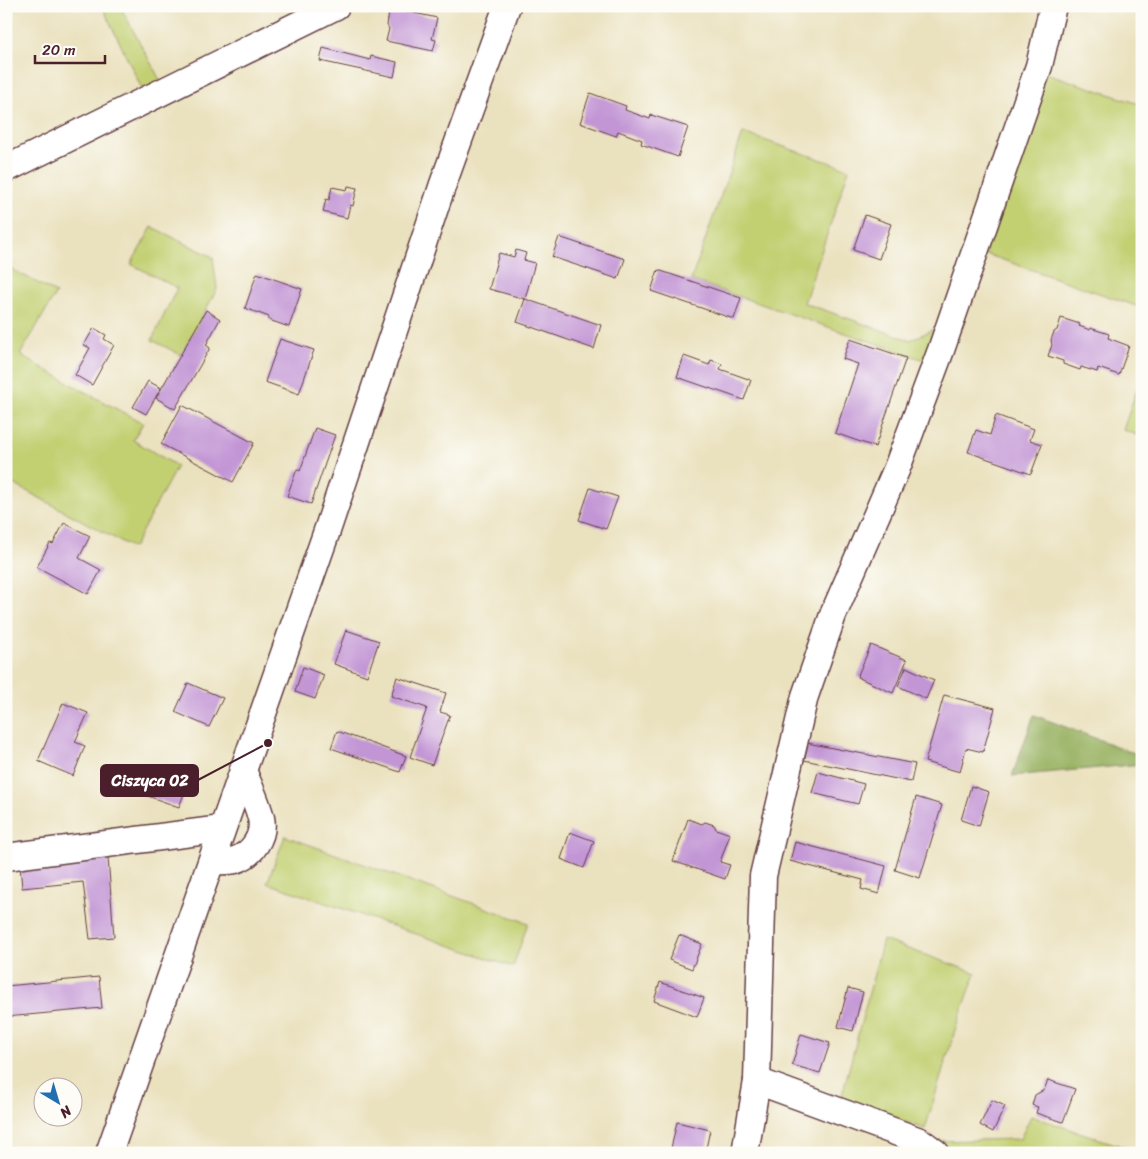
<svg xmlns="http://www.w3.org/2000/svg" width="1148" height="1159" viewBox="0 0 1148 1159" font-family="Sriracha,sans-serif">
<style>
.green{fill:#c2d072;stroke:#86784e}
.forest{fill:#99b264;stroke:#726848}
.building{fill:#c295d5}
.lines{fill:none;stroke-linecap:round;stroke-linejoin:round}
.minor-casing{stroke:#623c41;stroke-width:29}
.minor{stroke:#fff;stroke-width:26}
.leader{fill:none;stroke:#4a1f2b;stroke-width:2}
.callout-dot{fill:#4a1f2b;stroke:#fdfcf7;stroke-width:2}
.callout{fill:#4a1f2b;stroke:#4a1f2b;stroke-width:2}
.callout-label{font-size:16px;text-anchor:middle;font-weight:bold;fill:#fff}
</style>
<rect width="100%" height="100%" fill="#fdfcf7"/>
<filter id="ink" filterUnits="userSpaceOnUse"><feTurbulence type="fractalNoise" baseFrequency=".02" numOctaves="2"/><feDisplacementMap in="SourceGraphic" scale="10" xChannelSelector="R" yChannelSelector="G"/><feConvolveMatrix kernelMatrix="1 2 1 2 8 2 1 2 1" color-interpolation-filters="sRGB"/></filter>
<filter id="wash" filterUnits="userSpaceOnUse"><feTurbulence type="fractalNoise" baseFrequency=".0096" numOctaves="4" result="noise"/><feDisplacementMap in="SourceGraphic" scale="20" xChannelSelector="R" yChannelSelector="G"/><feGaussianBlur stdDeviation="1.12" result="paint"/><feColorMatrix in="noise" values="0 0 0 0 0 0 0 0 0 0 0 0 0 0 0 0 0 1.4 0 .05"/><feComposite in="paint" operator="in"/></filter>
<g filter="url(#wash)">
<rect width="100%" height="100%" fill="#eae1be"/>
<g class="green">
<path d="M102 6H120L161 82 143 91Z"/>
<path d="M1046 73 1142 105V308L983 253Z"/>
<path d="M743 133 849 169 804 303 910 340 939 327 927 361 691 280Z"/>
<path d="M152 227 213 257 217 289 181 355 152 340 177 288 131 264Z"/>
<path d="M6 266 56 293 20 355 85 392 143 423 133 440 177 466 133 548 6 480V474L10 470 6 467Z"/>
<path d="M1142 374V437L1123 430Z"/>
<path d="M285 836 528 923 513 967 267 883Z"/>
<path d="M883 940 976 973 956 1027 925 1129 841 1099Z"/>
<path d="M1031 1116 1133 1150 1131 1153H947L937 1141 1020 1139Z"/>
</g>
<path class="forest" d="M1034 715 1142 756V764L1012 776Z"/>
<g id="blocks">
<g class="building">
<path d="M396 9 437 18 432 39 436 40 433 51 386 41 389 29 387 25 389 13Z"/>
<path d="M323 48 370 60 371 56 397 62 394 77 320 61Z"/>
<path d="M590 93 626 106 625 110 650 119 651 115 688 127 678 157 641 144 642 140 618 131 616 136 580 123Z"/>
<path d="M348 186 357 188 353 206 350 205 347 218 323 212 326 199 329 200 332 187 347 190Z"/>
<path d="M865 215 891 224 879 259 853 250Z"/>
<path d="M559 237 625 259 618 279 552 257Z"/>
<path d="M516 250 526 253 524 260 535 263 525 299 601 325 594 349 517 322 525 299 489 289 499 253 514 257Z"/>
<path d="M658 270 741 298 734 319 651 291Z"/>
<path d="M257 273 302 289 289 327 269 320V317L245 308Z"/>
<path d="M206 310 220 319 206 345 210 348 175 409 156 398Z"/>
<path d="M1061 318 1080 324 1079 326 1090 330V328L1109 334 1108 338 1129 346 1119 375 1098 368 1097 372 1081 367 1080 370 1063 364V361L1048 356 1052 345 1051 340 1054 332 1057 330Z"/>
<path d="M94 328 106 335 104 339 114 345 92 385 75 375 90 348 84 345Z"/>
<path d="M280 339 314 350 299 394 265 382Z"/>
<path d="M850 339 906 358 875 447 835 433 858 364 843 359Z"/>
<path d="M684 356 709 365 711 360 722 364 720 369 751 380 744 400 677 377Z"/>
<path d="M148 381 161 388 146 414 133 407Z"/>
<path d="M182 405 254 443 233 482 161 444Z"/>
<path d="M996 415 1034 429 1030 440 1042 444 1031 474 968 452 976 430 990 435Z"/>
<path d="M315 428 335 435 311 504 287 496 297 469 300 471Z"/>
<path d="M590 488 618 497 606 529 579 520Z"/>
<path d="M64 523 90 536 79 558 101 570 88 594 37 567 50 543 53 544Z"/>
<path d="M346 630 379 641 367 676 334 664Z"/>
<path d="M871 645 907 660 893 693 857 677Z"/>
<path d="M303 667 324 675 315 699 295 692Z"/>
<path d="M906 667 934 680 926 699 898 686Z"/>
<path d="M397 677 446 693 440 712 450 715 432 765 410 757 427 708 391 696Z"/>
<path d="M188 683 223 698 209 727 175 712Z"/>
<path d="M944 695 995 708 983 752 966 748 960 772 925 762Z"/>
<path d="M63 703 88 713 75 742 85 746 73 776 38 761Z"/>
<path d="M337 731 406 756 400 772 331 748Z"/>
<path d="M807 743 915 764 911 782 804 760Z"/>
<path d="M818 772 864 784 858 804 812 793Z"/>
<path d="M145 775 186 789 179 807 139 793Z"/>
<path d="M971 786 989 792 979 826 961 820Z"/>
<path d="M916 797 942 805 920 878 895 870Z"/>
<path d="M688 819 702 824 705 822 714 825 716 829 730 834 720 862 730 865 725 879 673 861Z"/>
<path d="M570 832 594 841 584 868 561 859Z"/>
<path d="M795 842 886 866 879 894 861 889 863 880 790 861Z"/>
<path d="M108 857 114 937 90 939 83 882 22 888 20 865Z"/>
<path d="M679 935 702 944 692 969 669 960Z"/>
<path d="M99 977 102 1008 6 1017V986Z"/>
<path d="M660 982 704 998 697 1017 654 1001Z"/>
<path d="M848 988 863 992 853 1031 838 1027Z"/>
<path d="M801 1034 830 1043 820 1073 792 1065Z"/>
<path d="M1048 1080 1075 1089 1063 1122 1036 1113 1038 1107 1032 1105 1035 1095 1044 1090Z"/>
<path d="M992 1100 1005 1106 993 1132 980 1125Z"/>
<path d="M677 1122 710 1130 705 1153H670Z"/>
</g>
</g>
</g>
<g filter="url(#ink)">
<use href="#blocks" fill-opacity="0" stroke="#623c41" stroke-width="1"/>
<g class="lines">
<defs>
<g id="minor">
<path d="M6 169 336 6"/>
<path d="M6 857 222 829"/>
<path d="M212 861C219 861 228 862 235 860 252 855 265 836 261 818 257 802 249 786 243 770"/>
<path d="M757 1081 920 1141 936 1153"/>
<path d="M109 1153 328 528 442 187 507 6"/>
<path d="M745 1153 757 1081 763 876 805 696 833 615 897 468 941 350 1039 66 1053 6"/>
</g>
</defs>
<use href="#minor" class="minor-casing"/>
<use href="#minor" class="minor"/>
</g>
</g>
<path class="leader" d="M268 743L198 780"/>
<circle class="callout-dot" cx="268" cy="743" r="5"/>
<rect class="callout" x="101" y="765" width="97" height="31" rx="5"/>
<g class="callout-label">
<text x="150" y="786">Ciszyca 02</text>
</g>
<rect width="1148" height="1159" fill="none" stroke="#fdfcf7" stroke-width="25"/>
<g transform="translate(58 1102) rotate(142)"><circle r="24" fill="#fdfcf7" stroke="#b5a4a5"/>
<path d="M0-4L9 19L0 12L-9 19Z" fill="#1f6fb2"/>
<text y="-8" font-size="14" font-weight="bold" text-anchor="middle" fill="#4a1f2b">N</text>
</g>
<path d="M35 55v8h70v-8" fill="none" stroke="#4a1f2b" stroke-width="2.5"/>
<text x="42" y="55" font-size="15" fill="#4a1f2b" stroke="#fdfcf7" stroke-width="4" paint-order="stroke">20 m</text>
</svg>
